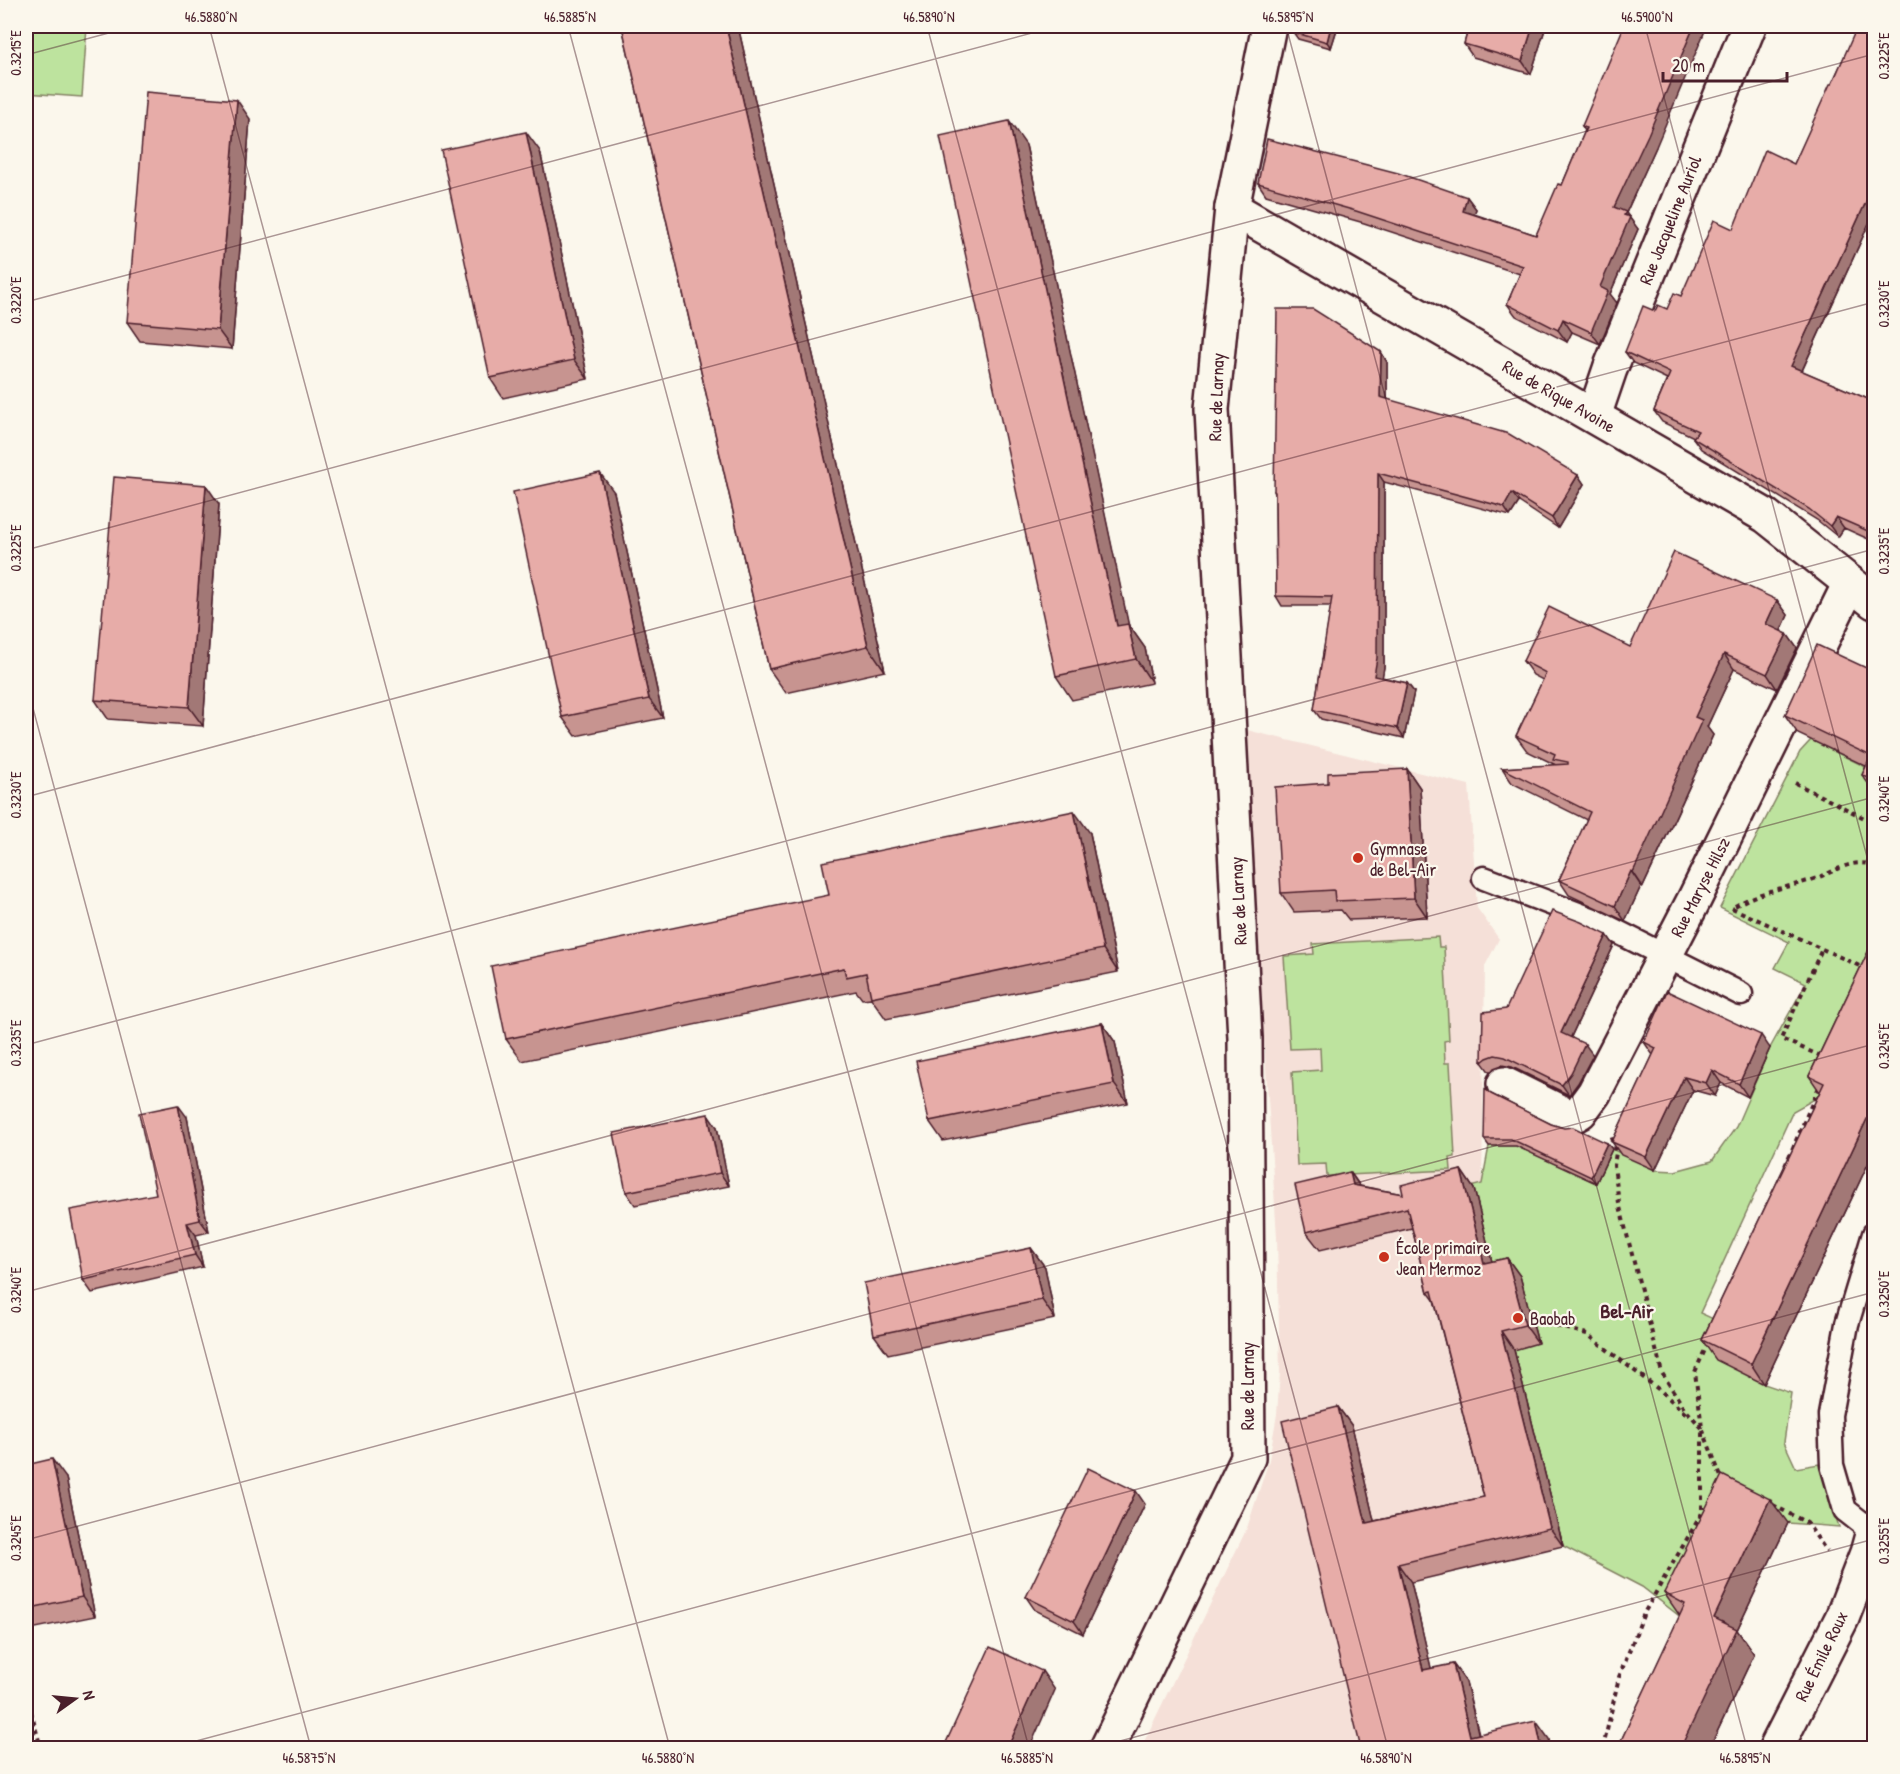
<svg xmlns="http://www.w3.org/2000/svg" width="1900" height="1774" viewBox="0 0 1900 1774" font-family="'Patrick Hand',sans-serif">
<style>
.built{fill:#f5e0d8}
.green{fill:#bde39e;stroke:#848164;stroke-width:1.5}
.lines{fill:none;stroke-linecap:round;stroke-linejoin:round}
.lane-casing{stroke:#4a1f2b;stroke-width:27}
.street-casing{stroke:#4a1f2b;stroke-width:38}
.path{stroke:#4a1f2b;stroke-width:4;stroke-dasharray:4.5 4.5;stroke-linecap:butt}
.lane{stroke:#fbf7ec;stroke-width:22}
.street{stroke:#fbf7ec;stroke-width:33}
.wall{fill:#c79490;stroke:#4a1f2b;stroke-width:1.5}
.shaded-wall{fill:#a27876;stroke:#4a1f2b;stroke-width:1.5}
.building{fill:#e7aca8;stroke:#4a1f2b;stroke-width:1.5}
.ticks{fill:none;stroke:#4a1f2b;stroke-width:1.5;stroke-opacity:0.45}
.poi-dot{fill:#c8321e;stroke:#fbf7ec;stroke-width:2}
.labels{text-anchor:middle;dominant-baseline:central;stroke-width:4.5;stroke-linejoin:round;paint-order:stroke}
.street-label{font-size:18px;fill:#4a1f2b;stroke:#fbf7ec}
.poi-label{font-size:18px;fill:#4a1f2b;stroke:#fbf7ec;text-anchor:start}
.neighbourhood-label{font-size:20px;font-weight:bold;fill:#4a1f2b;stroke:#fbf7ec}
.neatline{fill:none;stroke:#4a1f2b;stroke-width:2}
.ticks-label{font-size:15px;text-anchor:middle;fill:#4a1f2b}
</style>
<rect width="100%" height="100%" fill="#fbf7ec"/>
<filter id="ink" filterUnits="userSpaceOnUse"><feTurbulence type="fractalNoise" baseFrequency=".0167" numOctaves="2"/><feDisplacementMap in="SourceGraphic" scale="12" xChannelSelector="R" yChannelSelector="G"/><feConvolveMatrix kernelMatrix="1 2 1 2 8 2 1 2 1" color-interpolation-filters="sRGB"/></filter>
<g filter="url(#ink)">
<path class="built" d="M1247 730 1469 785 1477 908 1499 939 1485 966 1482 1184 1471 1187 1497 1282 1563 1546 1411 1583 1436 1689 1466 1682 1482 1748H1141L1247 1528 1269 1460 1277 1414 1280 1373 1277 1237 1256 915Z"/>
<g class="green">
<path d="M26 26H87L82 97 26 93Z"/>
<path d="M1811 740 1874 771V984L1822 1095 1793 1111 1700 1313 1731 1327 1764 1384 1791 1393 1784 1442 1796 1468 1819 1464 1839 1527 1788 1523 1682 1618 1642 1587 1563 1546 1497 1282 1470 1187 1482 1184 1489 1146H1516L1596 1183 1612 1149 1655 1170 1675 1171 1712 1161 1736 1127 1770 1048 1806 983 1775 968 1789 942 1720 908 1800 752Z"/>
<path d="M1438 937 1439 947H1444L1449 1040 1444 1041 1445 1063H1450L1455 1157 1450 1158 1451 1170 1327 1176 1326 1164 1297 1165 1292 1072 1321 1070 1320 1048 1290 1049 1284 956 1314 954 1313 944Z"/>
</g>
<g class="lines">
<defs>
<g id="lane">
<path d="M1484 878 1594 920 1741 994"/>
<path d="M1873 1532 1845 1510 1832 1465 1830 1415 1847 1324 1874 1234"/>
</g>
<g id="street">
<path d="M1232 208 1766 516 1874 602"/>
<path d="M1594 416 1610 369 1749 26"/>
<path d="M1504 1084 1564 1114 1573 1116 1580 1112 1594 1093 1695 898 1850 583"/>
<path d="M1107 1748 1248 1458 1245 1038 1212 409 1232 208 1269 26"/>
<path d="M1776 1748 1842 1618 1867 1553 1874 1528"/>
</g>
</defs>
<use href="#lane" class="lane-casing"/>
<use href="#street" class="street-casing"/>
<g class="path">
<path d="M1795 783 1874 823"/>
<path d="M1735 906C1762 890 1783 889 1811 880 1834 873 1849 858 1874 865"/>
<path d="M1732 908 1864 968"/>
<path d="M1821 1056 1781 1039 1822 949"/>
<path d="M1785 1166 1819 1087"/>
<path d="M1531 1319 1587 1334 1662 1392 1686 1414"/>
<path d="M1708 1343 1695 1372 1702 1428 1723 1482"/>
<path d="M1773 1505 1807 1523 1827 1552"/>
<path d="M26 1694 41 1748"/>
<path d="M1603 1748 1619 1677 1644 1613 1702 1513V1428L1684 1408 1662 1373 1619 1203 1614 1166 1616 1152 1610 1135"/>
</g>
<use href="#lane" class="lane"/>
<use href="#street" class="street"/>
</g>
<g class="wall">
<path d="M622 26H738L885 671 786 693 769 669Z"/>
<path d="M1295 26H1338L1331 48 1298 39 1293 32Z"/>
<path d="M1469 26H1546L1531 74 1473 57 1464 44Z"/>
<path d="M1837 26H1875V210L1802 371 1875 402V542L1844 528 1838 537 1817 520 1701 449 1693 438 1694 437 1662 422 1654 411 1667 379 1633 363 1625 352 1655 311 1667 309 1681 296 1733 229 1794 164 1855 34Z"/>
<path d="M250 119 232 349 140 341 127 322Z"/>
<path d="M1582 126 1656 147 1626 213 1638 229 1610 294 1617 303 1600 344 1572 332 1567 342 1516 316 1507 304 1520 274 1364 223 1266 195 1258 183 1467 197 1476 209 1474 214 1536 235 1562 185 1585 131Z"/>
<path d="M1026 145 1128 624 1145 648 1152 683 1072 700 1056 676Z"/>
<path d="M540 151 588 379 503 398 490 378Z"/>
<path d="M1381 352 1387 362V399L1578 475 1584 484 1558 528 1519 502 1510 516 1384 482V667L1382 677 1407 683 1414 692 1404 738 1321 719 1314 710 1331 606H1282L1276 596 1275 494 1274 491Z"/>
<path d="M614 492 663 718 576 736 562 717Z"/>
<path d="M219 504 203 726 108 719 95 700Z"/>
<path d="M1777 600 1788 615 1781 631 1787 634 1797 648 1777 689 1734 669 1707 727 1713 735 1652 868 1643 887 1641 886 1625 921 1569 895 1559 880 1587 820 1512 783 1502 768 1556 765 1527 751 1516 736 1543 680 1533 675 1523 661 1630 647Z"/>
<path d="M1875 672V793L1862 775 1866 766 1798 734 1785 715Z"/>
<path d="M1407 769 1420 788 1427 917 1349 920 1341 910 1294 912 1281 893 1328 783Z"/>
<path d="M1090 833 1118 972 886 1019 871 998 862 999 856 991 522 1061 506 1039 829 895Z"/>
<path d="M1607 935 1614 945 1571 1037 1593 1055 1578 1083 1569 1095 1512 1067 1502 1065 1494 1068 1490 1073 1482 1062 1506 1009Z"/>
<path d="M1875 937V1149L1764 1384 1716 1360 1702 1340 1820 1092 1809 1076Z"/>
<path d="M1102 1023 1115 1042 1128 1103 943 1141 929 1121Z"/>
<path d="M1644 1042 1770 1048 1748 1097 1721 1083 1715 1096 1693 1090 1655 1170 1621 1155 1612 1142 1653 1055Z"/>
<path d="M1491 1094 1551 1124 1607 1143 1612 1149 1596 1183 1516 1146H1489L1484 1139Z"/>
<path d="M187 1117 209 1232 196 1235 203 1267 92 1293 83 1280 156 1194Z"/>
<path d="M717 1127 729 1186 635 1205 626 1192Z"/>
<path d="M1461 1170 1474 1189 1492 1262 1507 1258 1520 1276 1538 1343 1514 1350 1563 1546 1411 1582 1431 1669 1453 1664 1466 1682 1479 1734 1549 1739 1361 1749 1338 1407 1352 1426 1374 1521 1484 1497 1434 1300 1428 1292 1412 1228 1320 1250 1306 1232 1350 1172 1360 1186 1403 1194Z"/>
<path d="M1031 1248 1045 1267 1055 1319 888 1354 874 1335Z"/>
<path d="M26 1465 66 1478 95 1616 31 1629 26 1621Z"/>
<path d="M1145 1504 1083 1634 1035 1610 1026 1597Z"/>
<path d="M1788 1523 1737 1630 1754 1654 1709 1749H1617L1680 1616 1664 1593Z"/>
</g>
<g class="shaded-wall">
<path d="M726 26H738L885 671 868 646Z"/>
<path d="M1331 26H1338L1331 48 1327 42Z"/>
<path d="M1533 26H1546L1531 74 1522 61Z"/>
<path d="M1694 26H1707L1656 147 1626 213 1638 229 1610 294 1617 303 1600 344 1591 332 1614 207Z"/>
<path d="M237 100 250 119 232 349 218 330Z"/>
<path d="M1009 121 1026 145 1134 650 1117 626Z"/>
<path d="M526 132 540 151 588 379 574 360Z"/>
<path d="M1875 182V210L1799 377 1791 366Z"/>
<path d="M1467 197 1476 209 1471 223 1463 211Z"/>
<path d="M1563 319 1572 332 1567 342 1558 330Z"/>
<path d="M1381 352 1387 362V406L1380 397Z"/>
<path d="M600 473 614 492 663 718 649 699Z"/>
<path d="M1378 473 1384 482V667L1381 685 1374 676Z"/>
<path d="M1578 475 1584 484 1558 528 1552 518Z"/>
<path d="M206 485 219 504 203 726 189 707Z"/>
<path d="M1512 493 1519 502 1510 516 1504 507Z"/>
<path d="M1836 517 1844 528 1838 537 1830 526Z"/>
<path d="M1777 600 1788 615 1777 639 1766 624Z"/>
<path d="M1128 624 1145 648 1152 683 1136 659Z"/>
<path d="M1787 634 1797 648 1777 689 1767 674Z"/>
<path d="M1724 654 1734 669 1707 727 1713 735 1643 887 1633 872 1695 717Z"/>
<path d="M1407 683 1414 692 1404 738 1397 728Z"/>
<path d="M1407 769 1420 788 1427 917 1414 898Z"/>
<path d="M1074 811 1090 833 1118 972 1103 949Z"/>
<path d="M1631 871 1641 886 1625 921 1615 906Z"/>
<path d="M1607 935 1614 945 1568 1043 1561 1033Z"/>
<path d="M1102 1023 1115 1042 1128 1103 1114 1084Z"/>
<path d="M1761 1035 1770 1048 1748 1097 1739 1084Z"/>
<path d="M1585 1044 1593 1055 1578 1083 1569 1095 1562 1085Z"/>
<path d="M1712 1070 1721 1083 1715 1096 1706 1083Z"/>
<path d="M1684 1077 1693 1090 1655 1170 1646 1157Z"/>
<path d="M1875 1102V1149L1764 1384 1751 1364Z"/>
<path d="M178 1105 187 1117 209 1232 200 1220Z"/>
<path d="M708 1114 717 1127 729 1186 720 1173Z"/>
<path d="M1607 1143 1612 1149 1596 1183 1591 1177Z"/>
<path d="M1461 1170 1474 1189 1497 1282 1484 1263Z"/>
<path d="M1350 1172 1363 1191 1353 1185Z"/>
<path d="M187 1223 196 1235 203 1267 195 1255Z"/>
<path d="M1031 1248 1045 1267 1055 1319 1042 1300Z"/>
<path d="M1507 1258 1520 1276 1538 1343 1525 1325Z"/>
<path d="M1501 1331 1514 1350 1563 1546 1550 1528Z"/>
<path d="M1338 1407 1352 1426 1379 1542 1366 1523Z"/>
<path d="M52 1459 66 1478 95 1616 82 1597Z"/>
<path d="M1136 1491 1145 1504 1083 1634 1074 1621Z"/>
<path d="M1770 1499 1788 1523 1737 1630 1754 1654 1709 1749H1680L1714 1618Z"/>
<path d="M1398 1564 1411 1582 1436 1689 1423 1670Z"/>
<path d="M1453 1664 1466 1682 1482 1749 1470 1736Z"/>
<path d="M1042 1671 1055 1690 1029 1749H1007Z"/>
<path d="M1536 1721 1549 1739 1551 1749H1542Z"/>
</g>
<g class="building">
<path d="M622 26H726L868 646 769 669Z"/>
<path d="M1295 26H1331L1327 42 1293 32Z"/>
<path d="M1469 26H1533L1522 61 1464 44Z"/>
<path d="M1624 26H1694L1648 135 1614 207 1626 212 1624 215 1630 217 1600 287 1608 291 1591 332 1563 319 1558 330 1507 304 1523 266 1356 211 1258 183 1267 139 1398 173 1467 197 1463 211 1536 235 1558 184 1562 185 1586 128 1582 126Z"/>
<path d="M1853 26H1875V182L1791 366 1875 402V534L1836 517 1830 526 1809 509 1693 438 1698 431 1654 411 1670 373 1625 352 1643 306 1655 311 1658 305 1667 309 1674 293 1681 296 1714 220 1733 229 1765 150 1794 164 1830 84H1832L1857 27Z"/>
<path d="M146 92 237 100 218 330 127 322Z"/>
<path d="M1009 121 1117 626 1128 624 1136 659 1056 676 940 136Z"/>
<path d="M526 132 574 360 490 378 441 150Z"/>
<path d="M1277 309H1313L1381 352 1380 397 1509 434 1578 475 1552 518 1512 493 1504 507 1378 473 1377 658 1374 676 1407 683 1397 728 1314 710 1332 597 1276 596 1275 492 1274 491Z"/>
<path d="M600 473 649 699 562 717 513 492Z"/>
<path d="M114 477 206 485 189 707 95 700Z"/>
<path d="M1674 552 1777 600 1766 624 1787 634 1767 674 1724 654 1695 717 1702 720 1642 853 1633 872 1631 871 1615 906 1559 880 1590 812 1502 768 1568 764V762L1553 759 1555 754 1516 736 1546 673 1523 661 1549 607 1630 647Z"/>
<path d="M1817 645 1875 672V691L1873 694 1875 695V781L1862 775 1871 756 1785 715Z"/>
<path d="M1407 769 1414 898 1335 901 1334 890 1281 893 1275 787 1328 783V773Z"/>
<path d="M1074 811 1103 949 871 997 866 973 846 977 844 968 506 1039 491 966 829 895 822 862Z"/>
<path d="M1552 911 1581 922 1607 935 1561 1033 1585 1044 1571 1073 1562 1085 1505 1057 1495 1055 1487 1058 1482 1062 1483 1012 1506 1009Z"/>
<path d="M1875 937V1102L1751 1364 1702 1340 1824 1083 1809 1076Z"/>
<path d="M1667 991 1761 1035 1739 1084 1712 1070 1706 1083 1684 1077 1646 1157 1612 1142 1656 1048 1644 1042Z"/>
<path d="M1102 1023 1114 1084 929 1121 916 1061Z"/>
<path d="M1485 1089 1491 1094 1551 1124 1564 1128 1573 1127 1607 1143 1591 1177 1511 1139H1484Z"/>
<path d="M178 1105 200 1220 187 1223 195 1255 83 1280 70 1210 156 1194 139 1113Z"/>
<path d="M708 1114 720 1173 626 1192 614 1133Z"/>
<path d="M1461 1170 1484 1263 1507 1258 1525 1325 1501 1331 1550 1528 1398 1564 1423 1670 1453 1664 1470 1736 1536 1721 1542 1749H1361L1282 1421 1338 1407 1366 1523 1484 1497 1432 1291 1428 1292 1407 1208 1306 1232 1295 1185 1350 1172 1353 1185 1403 1194 1401 1185Z"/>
<path d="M1031 1248 1042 1300 874 1335 864 1283Z"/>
<path d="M52 1459 82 1597 26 1609V1465Z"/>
<path d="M1088 1468 1136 1491 1074 1621 1026 1597Z"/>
<path d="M1722 1475 1770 1499 1714 1618 1737 1629 1680 1749H1617L1685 1604 1664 1593Z"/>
<path d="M990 1647 1042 1671 1007 1749H943Z"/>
</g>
</g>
<path class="ticks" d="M209 26 670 1748M568 26 1029 1748M927 26 1388 1748M1286 26 1747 1748M1645 26 1874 883M26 55 135 26M26 302 1058 26M26 550 1874 54M26 682 311 1748M26 797 1874 302M26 1045 1874 549M26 1292 1874 797M26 1540 1874 1044M170 1748 1874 1292M1094 1748 1874 1539"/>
<g class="poi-dot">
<circle cx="1358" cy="858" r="6"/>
<circle cx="1384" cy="1257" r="6"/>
<circle cx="1518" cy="1318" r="6"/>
</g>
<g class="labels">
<g class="street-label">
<text transform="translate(1670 220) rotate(-68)">Rue Jacqueline Auriol</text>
<text transform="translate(1559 396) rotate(30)">Rue de Rique Avoine</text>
<text transform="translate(1216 397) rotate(-88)">Rue de Larnay</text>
<text transform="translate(1700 887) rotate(-63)">Rue Maryse Hilsz</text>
<text transform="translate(1238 901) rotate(-93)">Rue de Larnay</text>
<text transform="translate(1247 1386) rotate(-90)">Rue de Larnay</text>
<text transform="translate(1821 1656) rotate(-64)">Rue Émile Roux</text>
</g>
<g class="poi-label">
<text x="1370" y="848">Gymnase<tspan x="1370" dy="21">de Bel-Air</tspan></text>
<text x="1396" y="1247">École primaire<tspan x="1396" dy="21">Jean Mermoz</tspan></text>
<text x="1530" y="1318">Baobab</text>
</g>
<g class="neighbourhood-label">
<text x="1627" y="1310">Bel-Air</text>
</g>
</g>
<rect width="1900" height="1774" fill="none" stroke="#fbf7ec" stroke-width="66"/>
<g transform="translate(75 1699) rotate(75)" stroke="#fbf7ec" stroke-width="4.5" paint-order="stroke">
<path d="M0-4.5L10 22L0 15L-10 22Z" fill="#4a1f2b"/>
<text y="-9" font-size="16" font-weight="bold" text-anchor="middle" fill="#4a1f2b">N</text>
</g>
<path d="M1663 72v9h124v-9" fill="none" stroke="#4a1f2b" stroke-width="3"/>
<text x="1672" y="72" font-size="18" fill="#4a1f2b" stroke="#fbf7ec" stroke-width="4.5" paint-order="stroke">20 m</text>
<rect x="33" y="33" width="1834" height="1708" class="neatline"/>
<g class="ticks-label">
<text x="211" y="22">46.5880°N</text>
<text x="570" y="22">46.5885°N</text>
<text x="929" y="22">46.5890°N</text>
<text x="1288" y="22">46.5895°N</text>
<text x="1647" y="22">46.5900°N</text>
<text transform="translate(16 53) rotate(-90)" y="5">0.3215°E</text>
<text transform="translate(1884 56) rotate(-90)" y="5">0.3225°E</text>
<text transform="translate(16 300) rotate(-90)" y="5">0.3220°E</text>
<text transform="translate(1884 304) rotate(-90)" y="5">0.3230°E</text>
<text transform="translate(16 548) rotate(-90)" y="5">0.3225°E</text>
<text transform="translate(1884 551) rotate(-90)" y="5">0.3235°E</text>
<text transform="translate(16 795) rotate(-90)" y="5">0.3230°E</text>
<text transform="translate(1884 799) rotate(-90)" y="5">0.3240°E</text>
<text transform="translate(16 1043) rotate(-90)" y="5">0.3235°E</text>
<text transform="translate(1884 1046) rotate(-90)" y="5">0.3245°E</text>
<text transform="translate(16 1290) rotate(-90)" y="5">0.3240°E</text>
<text transform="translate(1884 1294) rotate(-90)" y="5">0.3250°E</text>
<text transform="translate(16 1538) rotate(-90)" y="5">0.3245°E</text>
<text transform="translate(1884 1541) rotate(-90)" y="5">0.3255°E</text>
<text x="309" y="1763">46.5875°N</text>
<text x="668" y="1763">46.5880°N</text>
<text x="1027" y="1763">46.5885°N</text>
<text x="1386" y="1763">46.5890°N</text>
<text x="1745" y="1763">46.5895°N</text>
</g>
</svg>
